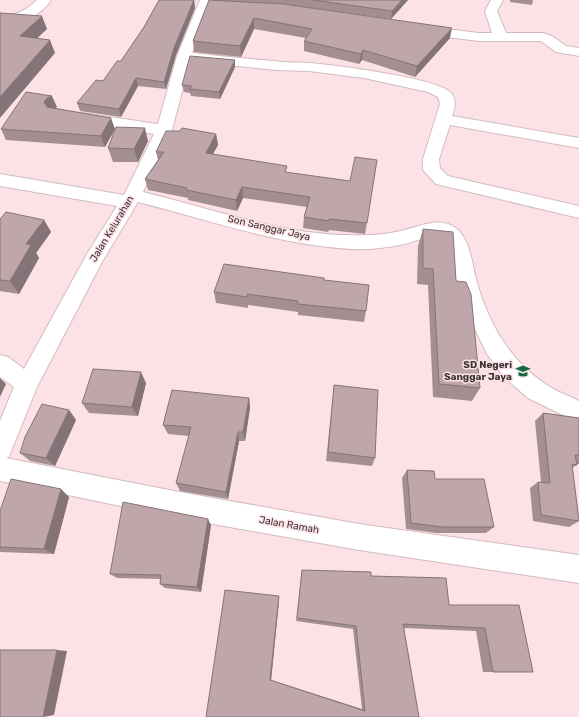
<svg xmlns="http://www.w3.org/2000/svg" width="579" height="717" viewBox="0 0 579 717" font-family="Rubik,sans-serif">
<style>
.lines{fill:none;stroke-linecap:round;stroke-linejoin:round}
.minor-casing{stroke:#d3bbbf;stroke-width:2}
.minor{fill:#fff;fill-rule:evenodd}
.wall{fill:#a38f92}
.shaded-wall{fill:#857477}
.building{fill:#bea6aa;stroke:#857477}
.labels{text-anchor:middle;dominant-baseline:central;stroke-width:3;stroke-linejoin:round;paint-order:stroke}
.street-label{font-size:10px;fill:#3d3435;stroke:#fce2e7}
.poi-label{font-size:10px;font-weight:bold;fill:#3d3435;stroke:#fce2e7;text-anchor:end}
</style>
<rect width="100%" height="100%" fill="#fce2e7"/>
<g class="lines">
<defs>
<g id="minor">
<path d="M37 0H51C40 17 20 25 0 23V15C17 16 25 11 37 0Z"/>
<path d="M200 0H212L192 53C219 56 246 59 274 61 286 63 298 62 310 63 333 65 439 78 451 93 457 100 455 108 452 116L579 138V148L450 125 439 159 440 168 448 176 579 206V218L436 184 423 170V159L440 104 438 97 428 92 364 78 309 71 276 70 190 61 172 130 143 192C217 210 292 239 368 235 379 235 391 233 401 231 418 227 441 215 457 229 470 240 472 263 476 279 487 320 508 359 544 383 554 391 568 395 579 401V423L528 398 504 377 487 354 462 302 447 244 441 237C427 235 414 242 400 245 384 248 368 250 351 249 278 245 209 220 138 202L102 262 37 387 12 449 9 457 6 458 174 491 359 524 579 555V583L359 550 174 517 0 481V421L14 387 0 377V355L8 357 24 369 87 254 117 206 0 186V174L124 195 154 134 82 123 76 121 74 118 76 115 82 113 158 124 177 56Z"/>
<path d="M491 0H503L497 11 506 33H543L552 36 566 46 579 48V56L556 52 541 41H479L421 34 416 33 414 30 416 27 421 26 479 33H492L485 11Z"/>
</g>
</defs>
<use href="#minor" class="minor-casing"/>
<use href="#minor" class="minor"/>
</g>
<g class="wall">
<path d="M194 0 195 8 176 55 166 89 138 86 121 117 80 111 77 103 103 81 121 61 144 27Z"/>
<path d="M209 0 450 38 415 77 362 60 359 64 304 51V41L306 38 254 29 241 57 194 52 193 41Z"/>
<path d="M213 0H408L391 19 283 4 214 1Z"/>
<path d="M510 0H533L532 5 510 2Z"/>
<path d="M235 60V67L220 99 191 96 190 93 184 92 182 85Z"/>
<path d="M57 107 54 109 115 129 105 147 6 140 1 129Z"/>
<path d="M216 134 218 145 213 154 287 172 367 223 365 234 329 230 328 232 303 228 304 217 307 207 243 198 237 211 188 200V198L148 190 145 179 158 160 156 152Z"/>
<path d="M148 141 138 162H113L108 148Z"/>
<path d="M0 219 44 220 51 232 36 253 39 258 19 294 0 291Z"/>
<path d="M423 229 456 281 480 388 472 401 433 397 428 285 417 284 418 246Z"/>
<path d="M324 280 366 311 364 322 298 315V312L248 305V308L216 303 214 292Z"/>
<path d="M146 383 138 416 89 413 82 403Z"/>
<path d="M334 385 375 458 372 466 326 461Z"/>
<path d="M249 398 250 408 245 441H239L228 499 180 491 176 483 189 436 168 434 163 425Z"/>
<path d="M69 410 76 420 55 466 30 461 20 453Z"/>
<path d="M543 413 579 418V464H577V465L572 468 579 521 569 527 533 521 530 488 538 482H541L535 421Z"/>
<path d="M407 470 435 479 494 527 486 533H436L406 529 402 478Z"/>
<path d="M69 497 54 554 0 552V511Z"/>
<path d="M211 525 201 592 165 588 160 584 161 579 117 578 110 574Z"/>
<path d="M302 570 371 576 449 605H519L533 672H483L476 631 404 628 419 717H208L279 596V600L271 680 362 709 353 629 296 621Z"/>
</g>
<g class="shaded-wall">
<path d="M194 0 195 8 176 55 166 89 164 82 174 48Z"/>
<path d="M402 0H408L391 19 392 11Z"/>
<path d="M42 16 47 29 26 49 20 36Z"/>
<path d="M254 18V29L241 57 240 46Z"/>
<path d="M452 28 450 38 415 77 417 66Z"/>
<path d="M50 40 55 53 0 118V97Z"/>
<path d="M363 50 362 60 359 64 361 54Z"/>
<path d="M235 60V67L220 99 219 92Z"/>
<path d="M136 78 138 86 121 117 119 109Z"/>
<path d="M52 96 57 107 52 110 49 113 44 102 47 98Z"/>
<path d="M111 118 115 129 105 147 101 136Z"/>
<path d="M145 128 148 141 138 162 134 149Z"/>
<path d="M216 134 218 145 207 164 206 153Z"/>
<path d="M242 187 243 198 237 211 236 200Z"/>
<path d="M44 220 51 232 36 253 39 258 19 294 10 281 26 244Z"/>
<path d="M141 372 146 383 138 416 132 407Z"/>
<path d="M0 378 6 384 0 397Z"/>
<path d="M249 398 250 408 245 441 243 432Z"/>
<path d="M69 410 76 420 55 466 46 458Z"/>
<path d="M238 432 239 441 228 499 226 492Z"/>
<path d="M61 489 69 497 54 554 44 549Z"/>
<path d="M208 519 211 525 201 592 197 587Z"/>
<path d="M279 596V600L271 681 270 680Z"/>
<path d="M57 650 67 651 54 715 43 717Z"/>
</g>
<g class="building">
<path d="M159 0H194L174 48 164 82 136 78 119 109 77 103 96 80 103 81 117 61H121L144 27Z"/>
<path d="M209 0 283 4 452 28 417 66 363 50 361 54 304 41 312 29 254 18 240 46 193 41Z"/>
<path d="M313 0H402L392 11Z"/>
<path d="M0 13 42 16 20 36 50 40 0 97Z"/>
<path d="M190 56 235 60 219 92 190 89 192 86 182 85Z"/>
<path d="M26 92 52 96 47 98 44 102 47 107 111 118 101 136 1 129Z"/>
<path d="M116 127 145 128 134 149 108 148Z"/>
<path d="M182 128 216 134 206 153 287 166 285 172 350 181 355 157 377 160 367 223 329 219V221L304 217 310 197 242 187 236 200 186 190 187 188 145 179 164 152H156L166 131H180Z"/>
<path d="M6 212 44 220 26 244 31 245 10 281 0 280V219Z"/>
<path d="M423 229 453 232 456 281 466 282 471 294 480 388 439 384 433 269 423 268Z"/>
<path d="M224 264 324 278V280L369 285 366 311 298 304V301L247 294V297L214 292Z"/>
<path d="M93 369 141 372 132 407 82 403Z"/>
<path d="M334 385 378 390 375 458 328 452Z"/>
<path d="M172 390 249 398 243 432H238L226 492 176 483 191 427 163 425Z"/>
<path d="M42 404 69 410 46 458 20 453 25 437Z"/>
<path d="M543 413 579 418V455H575L577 465 572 464 579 521 541 515 538 482 550 483Z"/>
<path d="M407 470 434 471 435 479H484L494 527H442L411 523Z"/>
<path d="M11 479 61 489 44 549 0 547V511Z"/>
<path d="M123 502 208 519 197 587 160 584 161 575 110 574Z"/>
<path d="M302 570 371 572V576L446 578 449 605H519L533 672H493L485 628 403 624 419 717H206L225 590 279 596 270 680 365 711 356 626 297 618Z"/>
<path d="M0 650H57L43 717H0Z"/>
</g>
<defs>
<symbol id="school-bare" viewBox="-9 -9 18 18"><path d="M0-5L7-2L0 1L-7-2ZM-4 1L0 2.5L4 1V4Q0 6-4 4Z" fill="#0f6a3e" stroke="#fce2e7" stroke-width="2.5" paint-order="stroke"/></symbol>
</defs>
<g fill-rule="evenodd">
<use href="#school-bare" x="513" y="361" width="20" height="20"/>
</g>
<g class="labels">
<g class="street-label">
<text transform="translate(269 228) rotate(13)">Son Sanggar Jaya</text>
<text transform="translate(112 229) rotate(-59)">Jalan Kelurahan</text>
<text transform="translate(289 525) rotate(10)">Jalan Ramah</text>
</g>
<g class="poi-label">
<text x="512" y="365">SD Negeri<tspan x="512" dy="12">Sanggar Jaya</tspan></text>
</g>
</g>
</svg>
